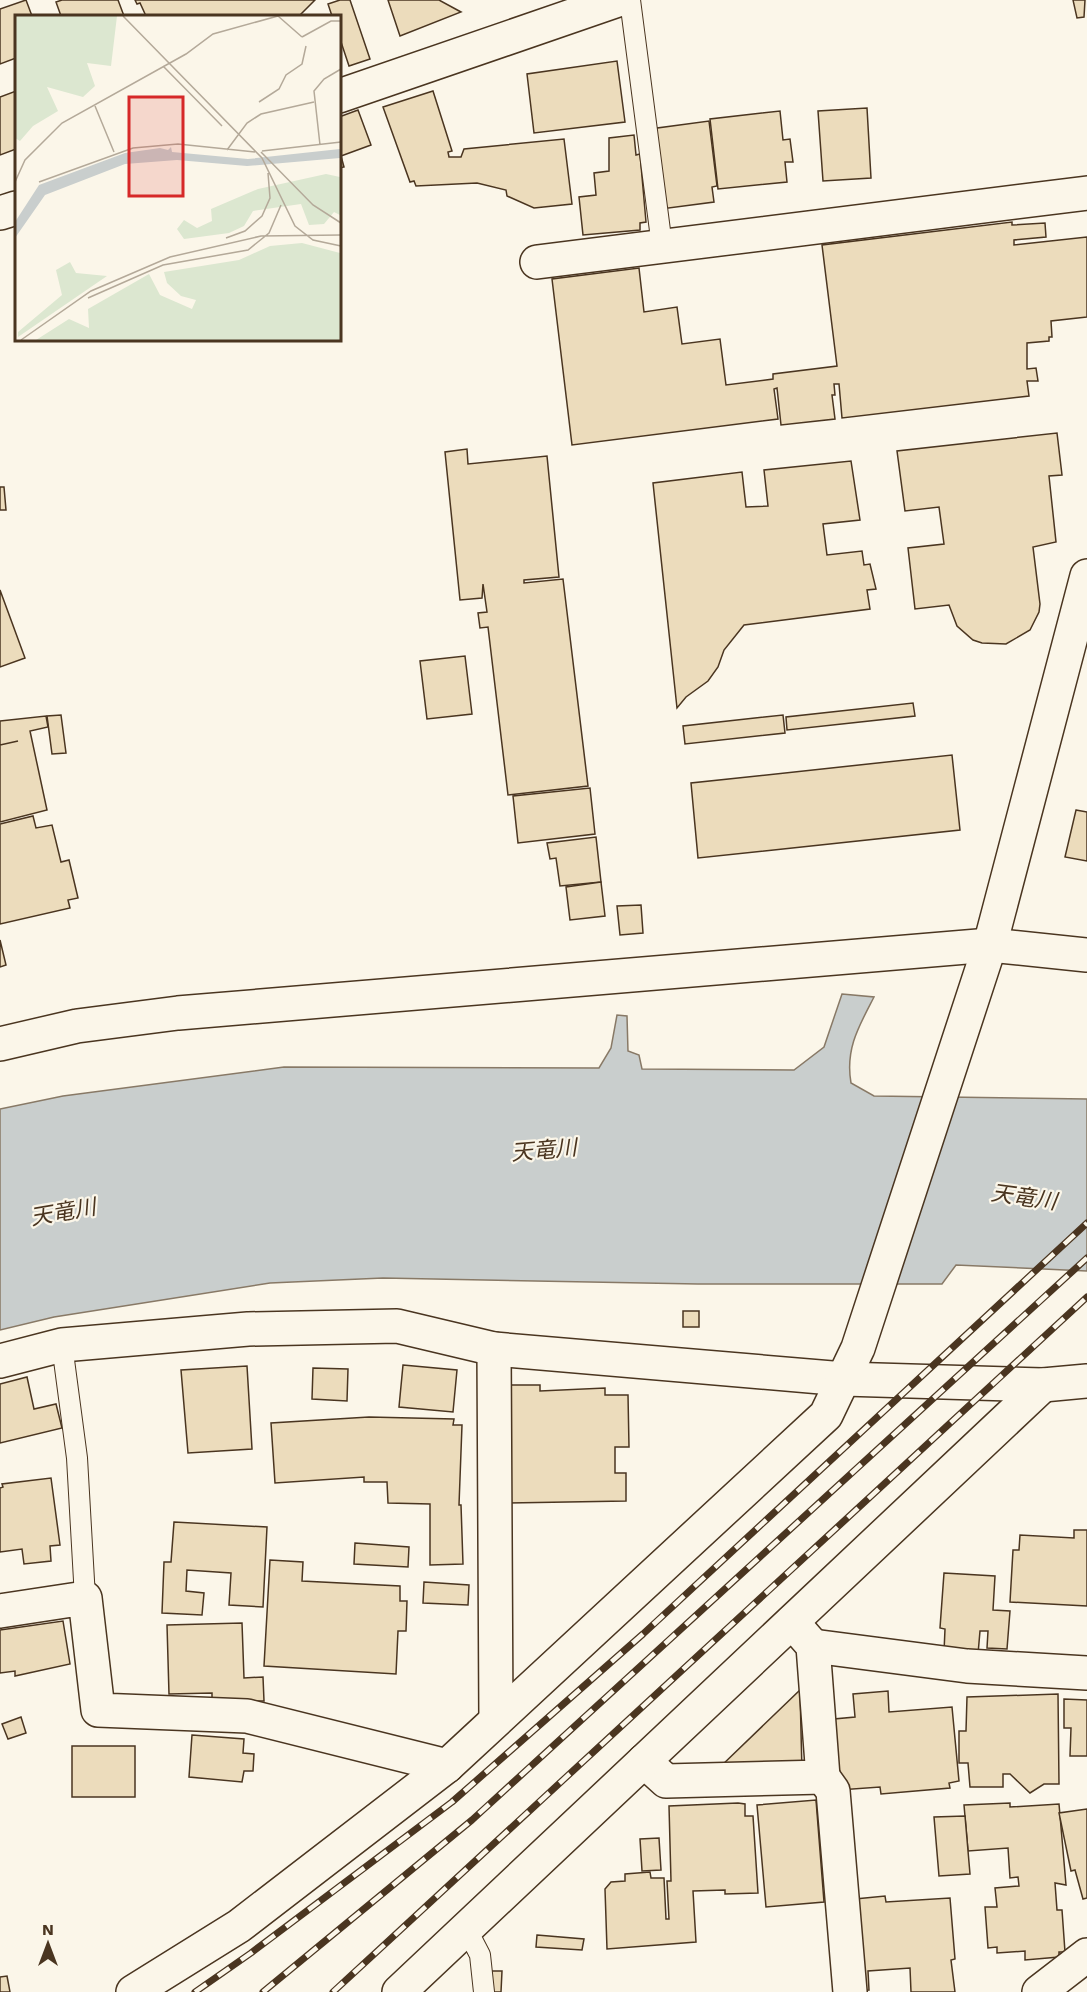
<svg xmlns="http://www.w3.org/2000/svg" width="1087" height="1992" viewBox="0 0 1087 1992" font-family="'Work Sans','Noto Sans JP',sans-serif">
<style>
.water{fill:#c9cecd;stroke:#887966;stroke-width:1.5}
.building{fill:#ecdcbc;stroke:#4a3520;stroke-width:1.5}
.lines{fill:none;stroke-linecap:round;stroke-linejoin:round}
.service-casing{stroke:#4a3520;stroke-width:22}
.minor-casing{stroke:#4a3520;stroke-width:36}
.tertiary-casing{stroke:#4a3520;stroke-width:36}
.service{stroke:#fbf6e9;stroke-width:20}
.minor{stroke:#fbf6e9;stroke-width:33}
.tertiary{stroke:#fbf6e9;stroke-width:33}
.rail-casing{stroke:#4a3520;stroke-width:7}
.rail{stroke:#fbf6e9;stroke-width:4.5;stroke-dasharray:14;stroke-linecap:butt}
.labels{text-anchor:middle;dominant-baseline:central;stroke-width:4.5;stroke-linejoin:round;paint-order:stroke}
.water-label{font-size:22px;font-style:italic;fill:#4a3520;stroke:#fbf6e9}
.inset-road{fill:none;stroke:#b4a999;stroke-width:1.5}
.view{fill:#d62828;fill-opacity:0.15;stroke:#d62828;stroke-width:3}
.inset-edge{fill:none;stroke:#4a3520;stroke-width:3}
</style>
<rect width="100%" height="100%" fill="#fbf6e9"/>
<path class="water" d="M842 994 874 997C859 1026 845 1049 851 1083L874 1096 1087 1099V1271L956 1265 942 1284H698L383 1278 270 1283 54 1317 0 1330V1109L63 1096 284 1067 599 1068 611 1048 617 1015 627 1016 628 1051 639 1055 642 1069 794 1070 824 1047Z"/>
<g class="building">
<path d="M26 0 32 16H16V58L0 64V9Z"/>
<path d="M62 0H118L124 16H61L56 2Z"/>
<path d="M135 0H315L299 16H146L140 3 137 4Z"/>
<path d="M340 0H350L370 59 349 66 339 36V16H332L328 4Z"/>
<path d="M388 0H439L461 12 400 36Z"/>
<path d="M1073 0H1085L1084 17 1077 18Z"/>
<path d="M617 61 625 122 534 133 527 74Z"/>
<path d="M16 91V149L0 155V97Z"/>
<path d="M433 91 452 151 448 152 449 157H461L464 149 564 139 572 204 534 208 507 196 506 190 477 183 416 186 414 181 410 182 383 107Z"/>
<path d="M867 108 871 178 823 181 818 111Z"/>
<path d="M358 110 371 145 341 156 344 167 339 168V117Z"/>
<path d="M780 111 783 140 790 139 793 162H785L787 182 718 189 710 119Z"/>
<path d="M709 121 717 186 712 187 714 202 661 209 650 129Z"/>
<path d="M634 135 636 155 640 154 646 222 640 223V230L583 235 579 197 596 195 594 173 609 171V138Z"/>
<path d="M1012 222V225L1045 223 1046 237 1014 240V245L1087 237V317L1051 321 1052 337H1049V341L1027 343V369L1036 368 1038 381H1027L1029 396 842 418 839 384H834L835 395H832L835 419 781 425 777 388 774 389 778 419 572 445 552 279 639 268 644 312 677 307 682 344 720 339 726 385 773 379V374L837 366 822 245Z"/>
<path d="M1057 433 1062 475 1049 476 1056 542 1033 547 1040 604 1039 612 1030 630 1006 644 982 643 973 640 957 626 949 605 915 609 908 548 944 544 939 507 905 511 897 451Z"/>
<path d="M467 449 468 464 547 456 559 577 524 580V583L563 579 588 786 508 795 488 627 480 628 478 613 487 612 483 584 482 598 460 600 445 452Z"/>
<path d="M851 461 860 520 823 524 827 555 862 551 864 565 870 564 876 589 867 590 870 609 744 625 724 650 718 667 708 681 686 697 677 708 653 483 742 472 746 507 768 506 764 470Z"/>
<path d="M0 487H4L6 510H0Z"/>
<path d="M0 590 25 658 0 667Z"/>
<path d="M465 656 472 714 427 719 420 661Z"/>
<path d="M913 703 915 716 787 730 786 717Z"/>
<path d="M61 715 66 753 52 754 47 716Z"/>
<path d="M783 715 785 733 685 744 683 726Z"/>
<path d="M46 716 48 727 30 731 47 810 0 822V745L18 741 0 745V721Z"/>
<path d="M952 755 960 830 698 858 691 783Z"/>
<path d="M590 788 595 834 518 843 513 796Z"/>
<path d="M1076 810 1087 812V861L1065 857Z"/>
<path d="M33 816 36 828 52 825 61 862 69 860 78 898 68 900 70 908 0 924V824Z"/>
<path d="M596 837 601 882 560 886 556 858 550 859 547 843Z"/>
<path d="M601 882 605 916 570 920 566 887Z"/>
<path d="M641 905 643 933 620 935 617 906Z"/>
<path d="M0 940 6 965 0 967Z"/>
<rect x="683" y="1311" width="16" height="16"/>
<path d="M403 1365 457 1370 453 1412 399 1407Z"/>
<path d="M247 1366 252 1449 188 1453 181 1370Z"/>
<path d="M313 1368 348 1369 347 1401 312 1399Z"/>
<path d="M27 1377 34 1409 56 1404 62 1428 0 1443V1384Z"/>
<path d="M508 1385H540V1391L605 1388V1395H628L629 1447H615V1473H626V1501L501 1503Z"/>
<path d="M369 1417 454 1419 453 1425H462L459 1505H461L463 1564 430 1565V1504L388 1503 387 1482H364V1477L275 1483 271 1423Z"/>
<path d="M51 1478 60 1545 50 1546 51 1561 24 1564 22 1549 0 1552V1488L3 1487 2 1484Z"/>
<path d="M174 1522 267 1527 263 1607 229 1605 231 1573 187 1570 186 1591 204 1593 202 1615 162 1613 164 1562H171Z"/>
<path d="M1074 1530H1087V1606L1010 1602 1013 1550H1019L1020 1535 1074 1538Z"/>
<path d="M355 1543 409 1547 408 1567 354 1564Z"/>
<path d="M270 1560 303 1562 302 1581 400 1586V1601H407L406 1631H398L396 1674 264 1666Z"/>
<path d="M944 1573 995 1576 993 1610 1010 1611 1007 1649 987 1648 988 1631H980L978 1654 944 1652 945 1629 940 1628Z"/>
<path d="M424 1582 469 1585 468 1605 423 1603Z"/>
<path d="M63 1621 70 1664 15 1676V1671L0 1673V1630Z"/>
<path d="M242 1623 244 1678 263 1677 264 1701H212V1693L169 1694 167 1625Z"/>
<path d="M800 1690 802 1772 720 1767Z"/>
<path d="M888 1691 889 1712 952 1707 959 1781 949 1783 950 1788 881 1794 880 1787 839 1790 834 1719 855 1717 853 1694Z"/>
<path d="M1058 1694 1059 1784H1044L1030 1793 1010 1774H1003V1787H970L968 1763H959V1731H966L967 1697Z"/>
<path d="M1064 1699 1087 1700V1756H1070L1071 1728H1064Z"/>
<path d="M21 1717 26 1733 8 1739 2 1724Z"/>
<path d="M192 1735 244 1739 243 1753 254 1754 253 1771H244L242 1782 189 1777Z"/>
<rect x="72" y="1746" width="63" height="51"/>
<path d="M816 1800 824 1902 766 1907 757 1805Z"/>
<path d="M738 1803 745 1804V1816H753L758 1893 725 1894V1890L693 1891 696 1942 607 1949 605 1889 611 1882 625 1881V1874L650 1872 651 1878H664L666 1919H669L667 1881H671L669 1806Z"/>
<path d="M1010 1803V1807L1059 1804 1066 1885 1055 1883 1057 1910H1062L1065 1952H1059V1957L1025 1960V1951L997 1953V1947L988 1948 985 1907H997L995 1888 1019 1886 1018 1877 1010 1878 1008 1848 968 1851 964 1805Z"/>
<path d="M1087 1809V1898L1083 1899 1075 1870 1071 1871 1059 1813Z"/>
<path d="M965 1816 970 1874 939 1876 934 1817Z"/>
<path d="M659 1838 661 1870 642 1871 640 1839Z"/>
<path d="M885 1896 886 1902 950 1898 955 1959 951 1960 955 1992H911L910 1968 868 1971 869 1990 851 1991 845 1900Z"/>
<path d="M537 1935 584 1939 582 1950 536 1947Z"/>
<path d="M490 1971H502L501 1992H490Z"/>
<path d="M7 1976 10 1992H0V1977Z"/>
</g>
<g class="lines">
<defs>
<g id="service">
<path d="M630 0 662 246"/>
<path d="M62 1345 77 1458 85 1598"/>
<path d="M466 1928 480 1955 484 1992"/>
</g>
<g id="minor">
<path d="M339 96 618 0"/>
<path d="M0 213 16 208"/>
<path d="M537 262 1087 193"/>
<path d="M494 1349 496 1720"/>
<path d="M0 1361 62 1345 248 1329 397 1326 494 1349 844 1379 1043 1385 1087 1381"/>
<path d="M0 1611 85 1598 98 1710 247 1716 447 1766"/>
<path d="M813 1646 967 1666 1087 1673"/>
<path d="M644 1761 666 1781 823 1777 813 1646 792 1622"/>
<path d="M823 1777 833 1791 850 1992"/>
<path d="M133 1992 239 1926 447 1766 826 1415 858 1348 990 945 1087 576"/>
<path d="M399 1992 1043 1385"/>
<path d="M1039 1992 1087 1955"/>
</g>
<path id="tertiary" d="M0 1044 77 1026 178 1013 990 945 1087 955"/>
</defs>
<use href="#service" class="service-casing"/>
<use href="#minor" class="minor-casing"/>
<use href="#tertiary" class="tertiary-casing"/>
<use href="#service" class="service"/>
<use href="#minor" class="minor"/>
<use href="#tertiary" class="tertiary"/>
<defs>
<g id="rail">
<path d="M195 1992 251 1953 452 1802 643 1634 1087 1223"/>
<path d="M263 1992 472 1820 1087 1258"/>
<path d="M333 1992 1087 1297"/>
</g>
</defs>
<use href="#rail" class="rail-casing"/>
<use href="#rail" class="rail"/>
</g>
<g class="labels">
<g class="water-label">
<text transform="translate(544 1150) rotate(-5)">天竜川</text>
<text transform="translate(1024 1197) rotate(8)">天竜川</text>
<text transform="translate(63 1212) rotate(-10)">天竜川</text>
</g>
</g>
<g transform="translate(15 15)">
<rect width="326" height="326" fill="#fbf6e9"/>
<path d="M0 1H102L96 51 72 48 80 71 68 82 32 72 43 96 18 111 5 126 0 123ZM311 159 325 162V200L319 197 309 209 294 210 286 189 238 196 229 211 214 218 169 224 162 214 169 205 182 213 197 206 196 194 243 174ZM287 228 325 238V325H21L54 304 74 313 73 294 134 259 145 280 177 294 181 285 166 281 152 268 149 257 224 245 255 231ZM55 247 61 258 92 261 3 322V317L47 280 41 255Z" fill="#dce7d0"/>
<path d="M156 132 157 137 233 144 325 134V143L232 151 162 145 110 149 30 180 0 223V207L24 170 110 138 145 133 153 135Z" fill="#c9cecd"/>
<path class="inset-road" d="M108 1 247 143 280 211 298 225 326 231M263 1 287 22M287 22 316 6H326M148 51 207 111M244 87 264 74 271 60 287 49 291 31M80 91 99 137M305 130 299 76 309 64 326 54M212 135 232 108 246 99 299 87M247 136 326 127M246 137 298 190 326 208M0 167 10 145 47 108 171 39 198 19 263 1M24 167 118 133 163 129 240 137M211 223 230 216 247 201 255 183 253 158M73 283 148 250 233 235 254 218 266 190M6 325 76 276 155 242 246 221 326 220"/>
<path class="view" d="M114 82H168V181H114Z"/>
<rect width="326" height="326" class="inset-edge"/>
</g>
<g transform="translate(48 1944)" stroke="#fbf6e9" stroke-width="4.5" paint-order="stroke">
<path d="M0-4.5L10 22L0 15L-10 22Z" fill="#4a3520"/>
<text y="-9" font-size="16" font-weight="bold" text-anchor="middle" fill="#4a3520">N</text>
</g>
</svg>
